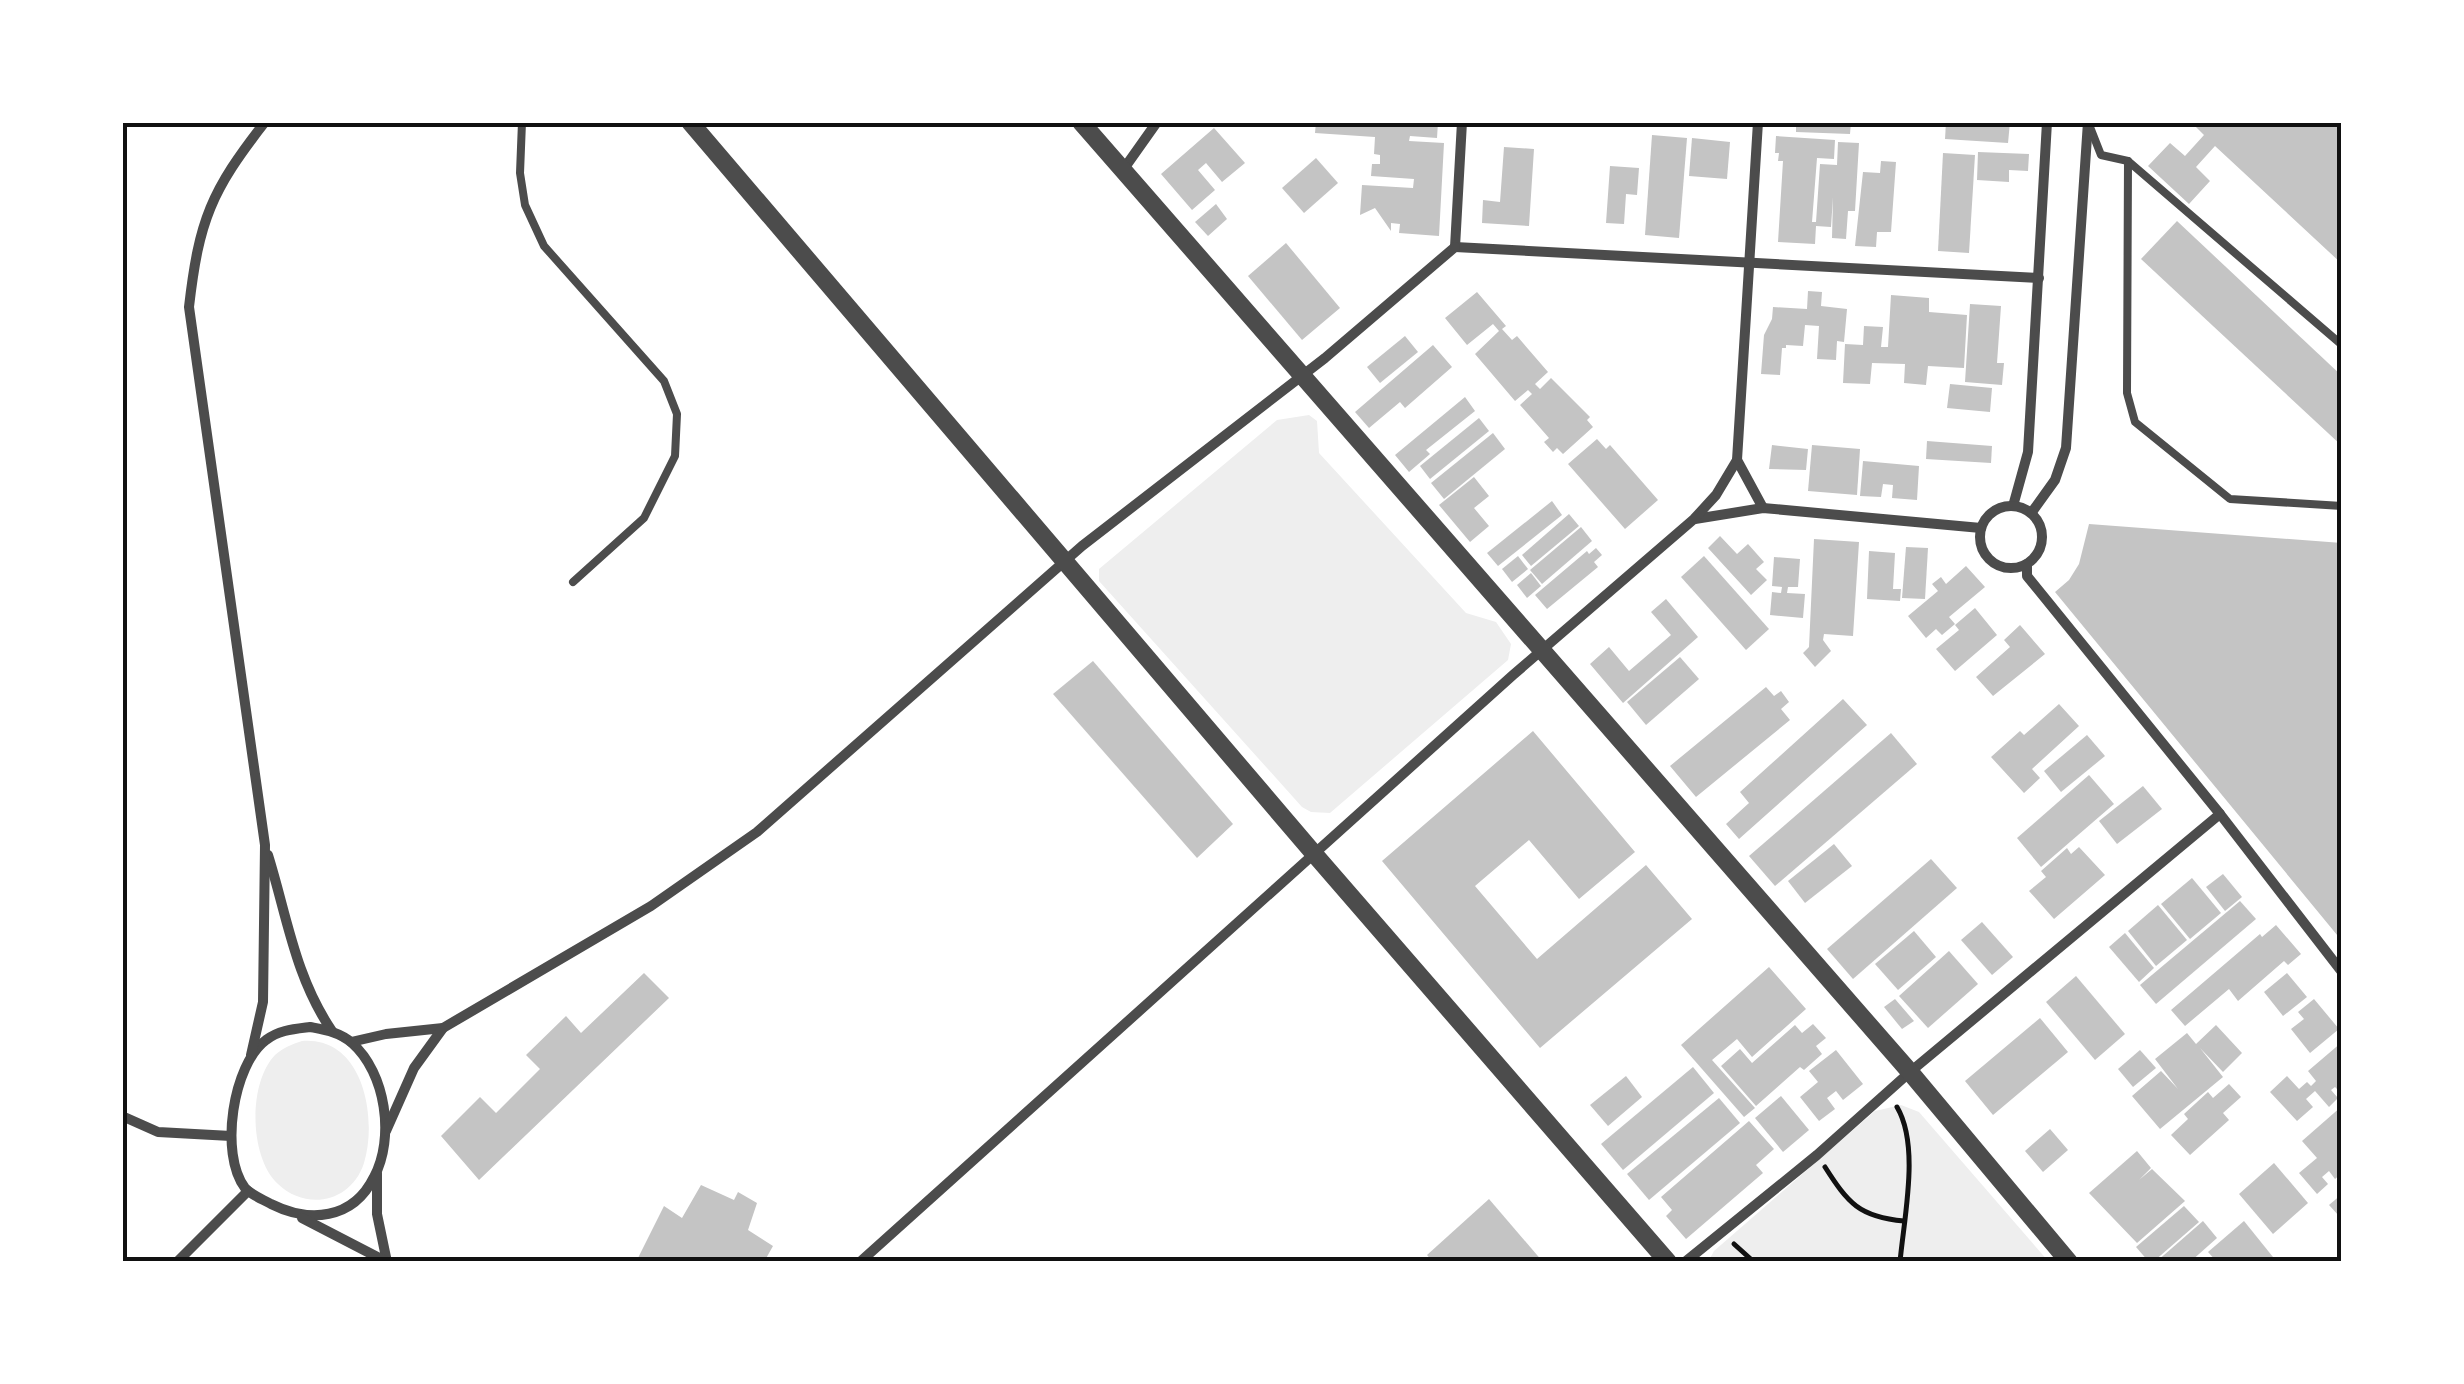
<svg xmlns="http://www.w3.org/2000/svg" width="2464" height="1384" viewBox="0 0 2464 1384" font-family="'Nunito Sans',sans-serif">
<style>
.green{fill:#eee}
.building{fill:#c4c4c4}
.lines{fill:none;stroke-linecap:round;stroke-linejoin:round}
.path{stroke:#111;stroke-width:5}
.service{stroke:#4c4c4c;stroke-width:8}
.minor{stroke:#4c4c4c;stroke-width:10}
.tertiary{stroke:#4c4c4c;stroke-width:18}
.neatline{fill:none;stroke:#111;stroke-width:4}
</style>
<rect width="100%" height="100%" fill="#fff"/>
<g class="green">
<path d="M1309 415 1317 421 1319 453 1466 613 1496 622 1511 644 1508 660 1330 813 1311 812 1302 807 1099 581V569L1277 420Z"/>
<path d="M302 1041C363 1036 378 1117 364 1163 351 1203 306 1211 278 1184 249 1157 248 1083 275 1055 283 1048 292 1044 302 1041Z"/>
<path d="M1901 1105 1919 1112 2048 1261 1708 1262 1714 1251 1875 1111Z"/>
</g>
<g class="building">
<path d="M1316 122H1438L1437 138 1410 136 1409 141 1444 143 1439 236 1399 233 1400 224 1391 223V231L1375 208 1360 215 1362 185 1413 188 1414 179 1371 176 1372 164H1380V155L1374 154 1375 137 1315 133Z"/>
<path d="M1796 122H1851L1850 134 1796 132Z"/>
<path d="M1946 122H2010L2008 143 1945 139Z"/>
<path d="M2191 122H2342V264L2215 146 2196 167 2210 181 2189 204 2148 166 2170 143 2185 156 2204 135Z"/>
<path d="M1214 128 1245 163 1222 182 1206 163 1198 170 1215 190 1192 210 1161 174Z"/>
<path d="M1652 135 1687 138 1679 238 1645 235Z"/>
<path d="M1776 136 1835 140 1834 159 1817 158 1812 222H1816L1820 164 1837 165 1838 142 1859 143 1855 211H1848L1846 239 1832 238 1833 197 1831 227 1816 226 1815 244 1778 242 1783 161H1778L1779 153H1775Z"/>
<path d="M1692 138 1730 142 1727 179 1689 176Z"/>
<path d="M1504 147 1534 149 1529 226 1482 223 1483 200 1500 202Z"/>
<path d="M1978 152 2029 154 2028 171 2009 170V182L1977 180Z"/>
<path d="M1943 153 1975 155 1969 253 1938 251Z"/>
<path d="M1316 158 1338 183 1304 213 1282 188Z"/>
<path d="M1881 161 1896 162 1891 232H1877L1876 247 1855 246 1863 172 1880 173Z"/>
<path d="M1610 166 1639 168 1637 195 1626 194 1624 224 1606 223Z"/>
<path d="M1216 204 1227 219 1208 236 1195 222Z"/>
<path d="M2177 221 2342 376V446L2141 259Z"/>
<path d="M1286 243 1340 308 1302 340 1248 276Z"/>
<path d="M1808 291 1822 292 1821 306 1847 309 1844 342 1837 341 1836 360 1817 359 1819 326 1805 325 1803 346 1786 345V348H1782L1780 375 1761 374 1764 335 1772 319 1773 307 1807 309Z"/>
<path d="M1477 292 1506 326 1502 329 1512 340 1517 336 1548 372 1535 384 1540 389 1551 378 1590 417 1587 420 1593 427 1563 454 1557 448 1553 452 1544 442 1549 438 1520 405 1532 394 1528 390 1515 401 1475 354 1499 331 1493 324 1467 345 1445 318Z"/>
<path d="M1891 295 1929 298V312L1967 315 1964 368 1928 366 1926 385 1904 383 1905 364 1872 363 1870 384 1843 383 1845 344 1863 345 1864 326 1883 327 1881 347H1888Z"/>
<path d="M1970 304 2001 306 1997 363H2004L2002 385 1965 382Z"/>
<path d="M1405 336 1418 352 1380 383 1367 367Z"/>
<path d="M1433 345 1452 367 1405 408 1400 402 1369 428 1355 412Z"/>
<path d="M1950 384 1992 388 1990 412 1947 408Z"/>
<path d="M1465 397 1475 411 1426 450 1430 454 1409 472 1395 455Z"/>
<path d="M1479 418 1489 431 1430 479 1420 466Z"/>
<path d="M1493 433 1505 449 1444 499 1431 483Z"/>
<path d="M1597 439 1606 449 1610 445 1658 500 1625 529 1568 464Z"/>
<path d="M1927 441 1992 446 1991 463 1926 459Z"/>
<path d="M1772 445 1808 449 1806 470 1769 469Z"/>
<path d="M1812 445 1860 449 1857 495 1808 491Z"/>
<path d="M1863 461 1919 466 1917 500 1892 498 1893 485 1883 484 1881 497 1860 496Z"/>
<path d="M1474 477 1489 496 1474 508 1489 526 1470 542 1439 505Z"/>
<path d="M1552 501 1562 515 1498 566 1487 553Z"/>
<path d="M1569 514 1579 526 1531 566 1522 555Z"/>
<path d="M2089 524 2342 543V941L2055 592 2069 580 2079 564Z"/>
<path d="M1581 527 1592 541 1542 584 1530 570Z"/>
<path d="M1720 536 1737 554 1748 544 1764 562 1756 569 1767 580 1751 595 1708 548Z"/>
<path d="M1814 539 1859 542 1853 636 1824 634 1823 640 1831 651 1815 667 1803 653 1809 647Z"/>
<path d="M1906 547 1928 548 1925 599 1902 598Z"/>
<path d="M1596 548 1602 555 1594 562 1598 567 1547 609 1535 595 1587 551 1589 554Z"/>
<path d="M1869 551 1895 553 1893 589H1901L1900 601 1867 599Z"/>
<path d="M1518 556 1528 569 1512 582 1502 569Z"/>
<path d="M1704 556 1769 629 1746 650 1681 577Z"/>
<path d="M1774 557 1800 559 1798 587H1788L1787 593 1805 594 1803 618 1770 615 1772 592 1781 593 1782 587 1772 586Z"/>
<path d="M1966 566 1985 587 1949 617 1955 624 1942 635 1936 629 1926 638 1908 616 1938 591 1932 584 1941 577 1946 584Z"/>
<path d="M1531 573 1541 586 1527 598 1517 585Z"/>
<path d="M1666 599 1698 637 1623 703 1590 664 1609 647 1629 671 1671 635 1651 612Z"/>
<path d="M1975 608 1997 635 1955 671 1936 649 1959 630 1955 625Z"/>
<path d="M2020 625 2045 654 1993 696 1976 677 2010 647 2004 640Z"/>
<path d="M1680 657 1699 679 1646 725 1627 702Z"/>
<path d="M1093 661 1233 824 1197 858 1053 694Z"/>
<path d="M1766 687 1774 696 1781 691 1789 702 1781 709 1790 720 1696 797 1670 766Z"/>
<path d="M1843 699 1867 725 1739 839 1726 824 1749 803 1740 792Z"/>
<path d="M2059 704 2079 726 2032 769 2040 778 2024 793 1991 757 2020 731 2024 735Z"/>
<path d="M1533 731 1635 852 1579 899 1529 840 1475 886 1537 959 1646 865 1692 919 1540 1048 1382 861Z"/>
<path d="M1891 733 1917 764 1775 886 1749 856Z"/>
<path d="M2087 735 2105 756 2061 792 2044 771Z"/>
<path d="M2089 775 2114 804 2041 867 2017 838Z"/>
<path d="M2143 786 2162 809 2117 844 2099 821Z"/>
<path d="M1834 844 1852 866 1805 903 1788 881Z"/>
<path d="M2079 847 2105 875 2054 919 2029 891 2046 877 2041 871 2067 848 2071 854Z"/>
<path d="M1931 859 1957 888 1853 979 1827 949Z"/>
<path d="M2223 874 2242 897 2225 911 2206 887Z"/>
<path d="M2192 878 2221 913 2190 939 2161 904Z"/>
<path d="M2240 901 2256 919 2156 1004 2140 985Z"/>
<path d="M2158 905 2187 940 2156 966 2128 931Z"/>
<path d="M1982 922 2013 957 1992 975 1961 940Z"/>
<path d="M2276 925 2301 954 2288 965 2284 961 2238 1001 2229 989 2185 1026 2171 1010 2260 934 2262 937Z"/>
<path d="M1914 931 1936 957 1898 990 1875 964Z"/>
<path d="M2125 933 2154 968 2139 982 2109 947Z"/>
<path d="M1949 951 1978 984 1928 1028 1899 996Z"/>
<path d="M1769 967 1806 1009 1752 1057 1737 1039 1712 1060 1755 1108 1744 1117 1681 1045Z"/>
<path d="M644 973 669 998 479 1180 441 1136 480 1097 496 1113 540 1069 526 1055 566 1016 581 1033Z"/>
<path d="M2287 973 2307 997 2283 1016 2264 992Z"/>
<path d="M2076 976 2125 1034 2095 1060 2046 1002Z"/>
<path d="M1895 999 1914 1021 1902 1029 1884 1007Z"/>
<path d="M2314 999 2339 1029 2310 1053 2291 1029 2304 1019 2298 1012Z"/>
<path d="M2040 1018 2068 1052 1993 1115 1965 1081Z"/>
<path d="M1813 1024 1826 1038 1816 1046 1822 1054 1804 1070 1800 1067 1756 1106 1721 1066 1740 1049 1752 1063 1795 1025 1802 1033Z"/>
<path d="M2216 1025 2242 1053 2223 1072 2200 1048 2223 1077 2160 1129 2132 1096 2161 1071 2178 1089 2155 1059 2187 1033 2196 1044Z"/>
<path d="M2342 1042V1069L2338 1072 2342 1076V1089L2339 1091 2335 1087 2331 1090 2338 1098 2329 1107 2315 1091 2306 1099 2313 1107 2297 1121 2270 1092 2287 1076 2299 1089 2307 1082 2311 1086 2316 1081 2308 1071Z"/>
<path d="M1836 1050 1863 1084 1843 1100 1836 1091 1827 1098 1835 1109 1819 1121 1800 1097 1818 1082 1809 1071Z"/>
<path d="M2140 1050 2156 1068 2133 1087 2118 1069Z"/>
<path d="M1693 1067 1714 1093 1623 1170 1601 1144Z"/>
<path d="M1626 1076 1642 1097 1608 1126 1590 1105Z"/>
<path d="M2229 1084 2241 1097 2223 1113 2229 1120 2190 1155 2171 1135 2188 1119 2184 1114 2208 1092 2213 1098Z"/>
<path d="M1781 1096 1809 1130 1783 1152 1755 1118Z"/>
<path d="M1719 1098 1740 1123 1649 1200 1627 1174Z"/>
<path d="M2342 1106V1173L2335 1179 2329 1171 2322 1177 2328 1184 2317 1194 2299 1173 2317 1158 2302 1141Z"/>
<path d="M1749 1121 1774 1149 1756 1165 1763 1173 1686 1239 1666 1216 1672 1210 1661 1197Z"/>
<path d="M2050 1129 2068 1150 2043 1172 2025 1151Z"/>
<path d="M2137 1151 2151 1168 2139 1180 2152 1169 2185 1201 2137 1243 2089 1193Z"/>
<path d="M2274 1163 2308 1203 2273 1234 2239 1194Z"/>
<path d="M701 1185 734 1200 738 1192 757 1203 748 1230 773 1246 764 1262H636L664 1206 682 1218Z"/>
<path d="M2342 1194V1213L2339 1216 2329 1205Z"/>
<path d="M1489 1199 1543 1262H1433L1427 1255Z"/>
<path d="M2184 1206 2199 1222 2153 1262H2149L2136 1247Z"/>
<path d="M2203 1221 2217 1238 2190 1262H2156Z"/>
<path d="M2244 1221 2277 1262H2217L2208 1252Z"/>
</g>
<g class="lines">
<g class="path">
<path d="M1897 1107C1920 1146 1904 1217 1900 1262"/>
<path d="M1825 1167C1848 1203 1859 1217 1904 1221"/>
<path d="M1734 1244 1754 1262"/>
</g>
<g class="service">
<path d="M522 122 520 173 525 205 544 246 664 381 677 414 675 456 644 518 573 582"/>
<path d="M2090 127 2101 155 2128 161 2342 345"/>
<path d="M2128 161 2127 393 2135 422 2230 499 2342 506"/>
</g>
<g class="minor">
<path d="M1123 170 1157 122"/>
<path d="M1455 247 2039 278"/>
<path d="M1455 247 1462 122"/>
<path d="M1737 460 1763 508"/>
<path d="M2013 506 2028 452 2047 122"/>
<circle cx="2011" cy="537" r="31"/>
<path d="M2032 512 2055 480 2066 448 2088 122"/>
<path d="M1695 519 1763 508 1981 528"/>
<path d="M2027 564V576L2220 814 2342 972"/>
<path d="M268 855C287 916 295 977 332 1031"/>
<path d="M310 1027C325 1030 339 1032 352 1043 386 1073 395 1138 374 1177 353 1220 309 1223 271 1204 262 1199 251 1195 245 1188 219 1154 233 1064 266 1040 279 1030 294 1029 310 1027Z"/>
<path d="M351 1042 386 1034 443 1028"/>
<path d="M251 1055 263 1002 265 845 189 307C199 220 211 191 265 122"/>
<path d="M122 1116 158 1132 231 1136"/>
<path d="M386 1131 414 1068 443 1028 651 906 757 832 1082 546 1325 358 1455 247"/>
<path d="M377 1173V1214L387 1262"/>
<path d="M302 1218 387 1262"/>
<path d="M177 1262 248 1191"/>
<path d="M860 1262 1513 675 1694 519 1716 495 1737 460 1758 122"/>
<path d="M1685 1262 1817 1155 1910 1072 2220 814"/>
</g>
<g class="tertiary">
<path d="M690 122 1316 856 1668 1262"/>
<path d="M1081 122 1910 1072 2069 1262"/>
</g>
</g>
<rect width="2464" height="1384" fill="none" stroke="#ffffff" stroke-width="250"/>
<rect x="125" y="125" width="2214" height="1134" class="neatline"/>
</svg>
